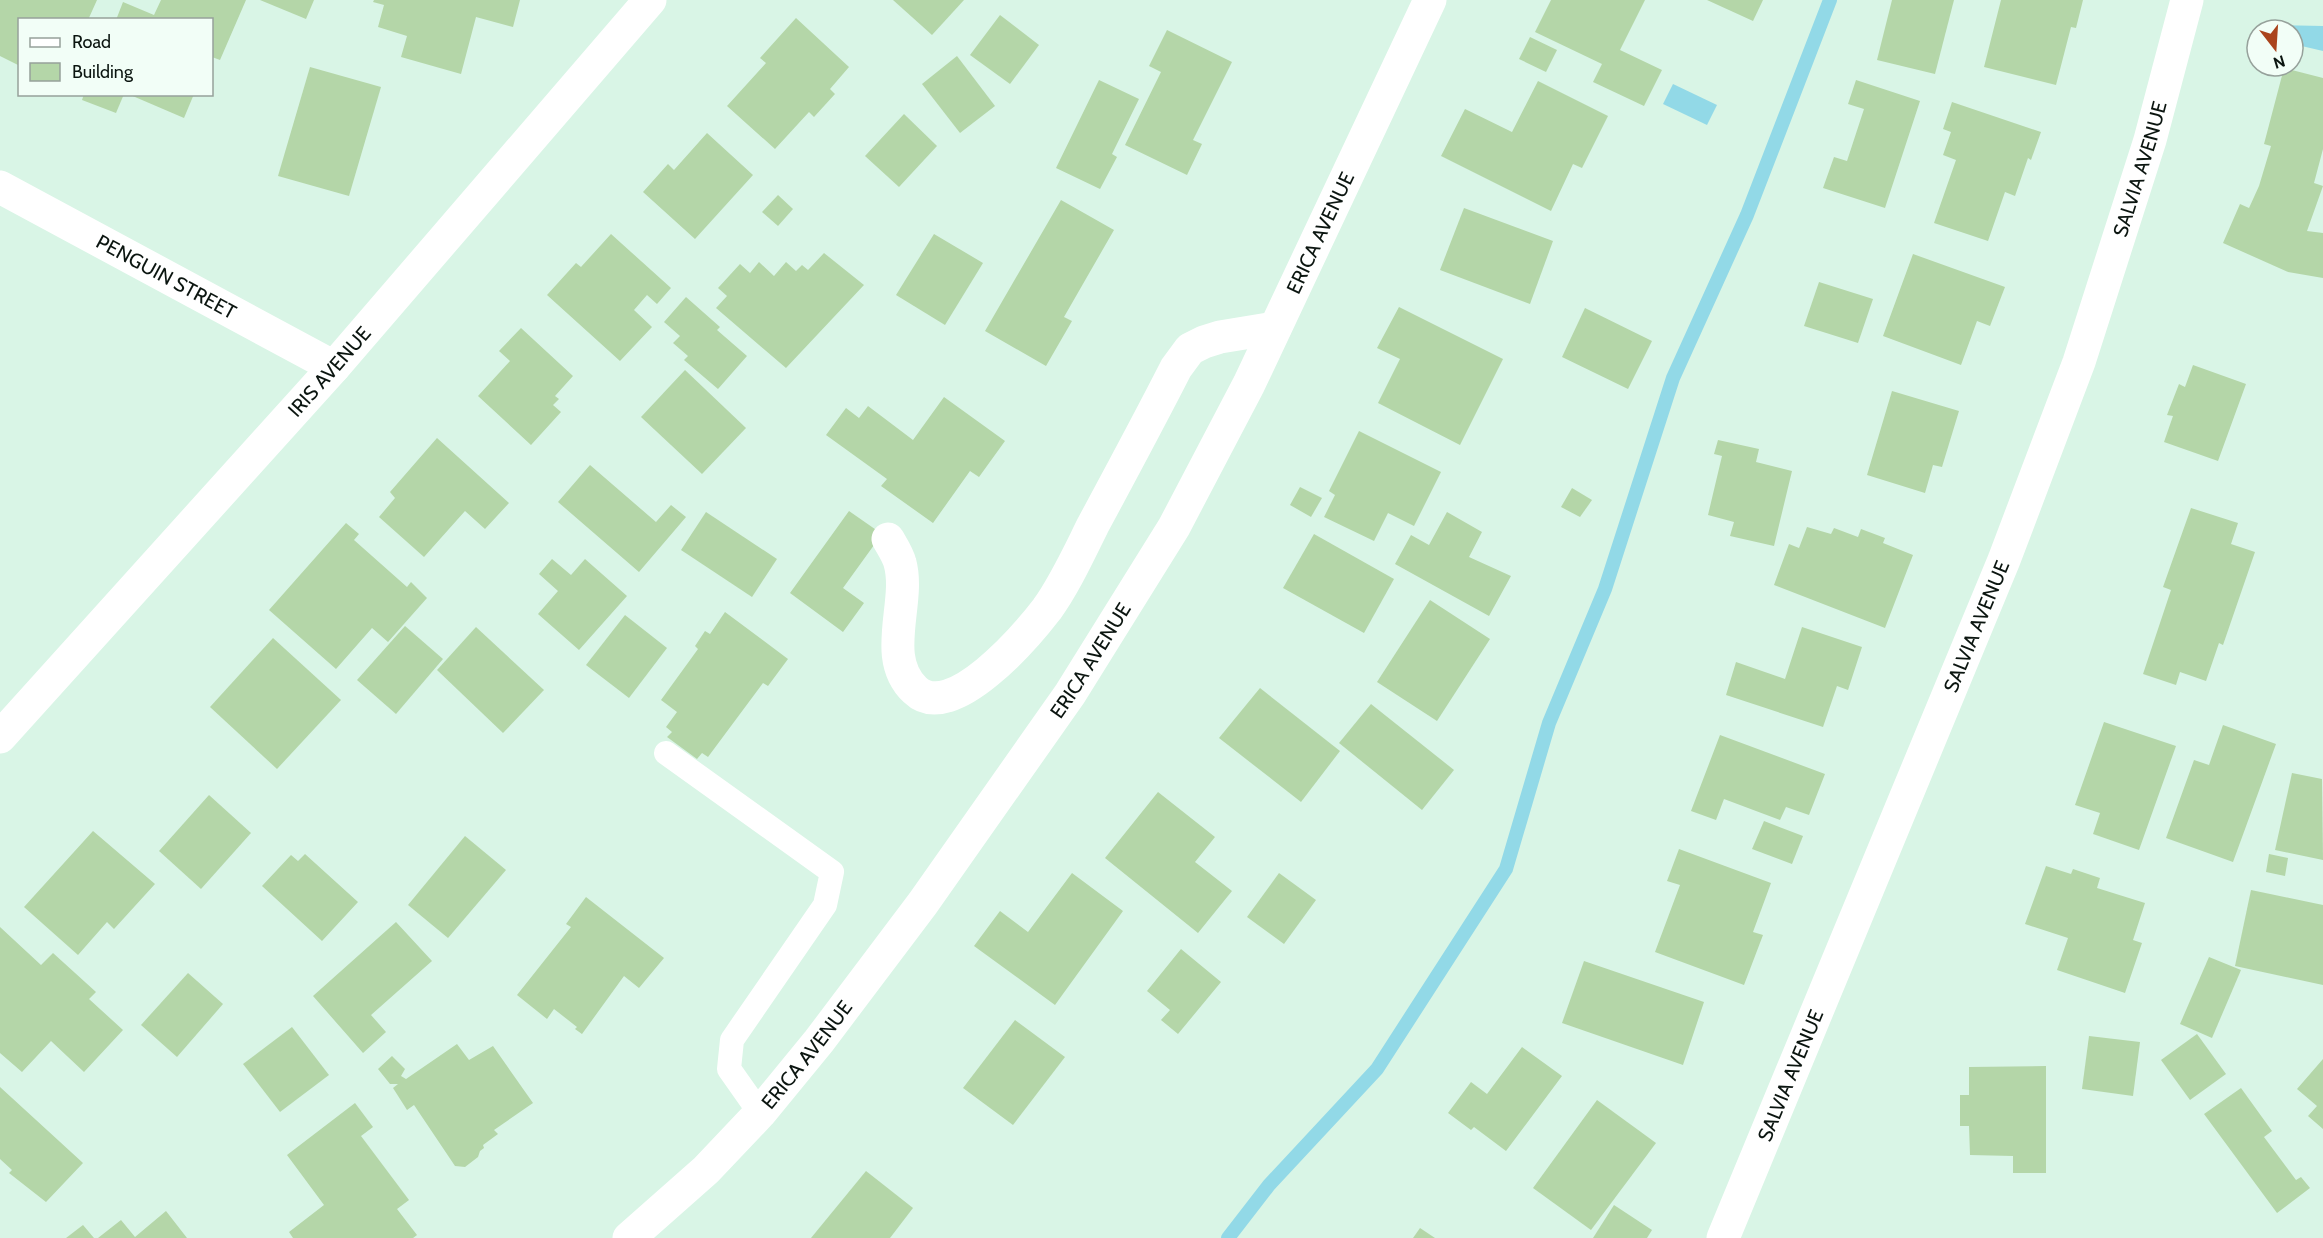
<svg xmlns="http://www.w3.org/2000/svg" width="2323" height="1238" viewBox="0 0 2323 1238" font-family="Cabin,sans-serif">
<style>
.water{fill:#92d9e7}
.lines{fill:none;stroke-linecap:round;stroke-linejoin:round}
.stream{stroke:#92d9e7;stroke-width:14}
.building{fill:#b4d6a8}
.service{stroke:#fff;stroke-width:24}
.minor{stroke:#fff;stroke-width:33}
.tertiary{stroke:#fff;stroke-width:33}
.labels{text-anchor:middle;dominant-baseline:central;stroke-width:4.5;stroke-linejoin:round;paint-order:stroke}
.street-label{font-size:20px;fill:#0b1510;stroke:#f2fef7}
</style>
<rect width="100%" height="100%" fill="#d9f5e6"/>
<g class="water">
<path d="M2273 25 2323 26V51L2293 44V30H2274Z"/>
<path d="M1673 84 1717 105 1707 125 1663 104Z"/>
</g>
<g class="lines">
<path class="stream" d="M1228 1238 1269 1185 1377 1069 1506 869 1549 723 1605 589 1673 378 1747 215 1830 0"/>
</g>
<g class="building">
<path d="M0 0H97L88 20H20V66L0 56Z"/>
<path d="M161 0H246L220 60 212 57V20H116L123 2 154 15Z"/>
<path d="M260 0H314L306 19Z"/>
<path d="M374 0H520L513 27 476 17 461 74 401 57 407 36 378 27 384 5 373 2Z"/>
<path d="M893 0H964L932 35Z"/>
<path d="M1551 0H1645L1620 50 1662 70 1644 106 1593 82 1602 64 1535 32Z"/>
<path d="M1707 0H1763L1753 21Z"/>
<path d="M1892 0H1954L1935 74 1877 60Z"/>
<path d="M2001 0H2083L2076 28 2071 27 2056 85 1984 67Z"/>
<path d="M1000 15 1039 45 1010 84 970 55Z"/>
<path d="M796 18 849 67 830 89 835 94 814 117 809 112 775 149 727 106 766 63 760 58Z"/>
<path d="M1167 30 1232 62 1193 140 1202 144 1187 175 1125 145 1161 72 1149 66Z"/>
<path d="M1530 37 1557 50 1546 72 1519 59Z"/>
<path d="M957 56 995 106 960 133 922 84Z"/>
<path d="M310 67 381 87 349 196 278 176Z"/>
<path d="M2284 68 2323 78V149L2314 183 2323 186 2307 231 2323 233V278L2288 272 2223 243 2240 204 2249 208 2259 186 2271 146 2264 144Z"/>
<path d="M1099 80 1139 99 1112 154 1117 157 1100 189 1056 168Z"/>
<path d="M1856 80 1920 101 1885 208 1823 188 1834 157 1847 161 1864 109 1848 104Z"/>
<path d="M1538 81 1608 116 1582 168 1573 164 1551 211 1441 156 1465 109 1512 132Z"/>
<path d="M84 94H124L116 113 82 100Z"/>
<path d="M128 94H194L184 118Z"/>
<path d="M1952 102 2041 132 2031 160 2028 158 2015 196 2005 192 1988 241 1934 223 1956 160 1943 155 1951 132 1943 129Z"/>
<path d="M904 114 937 146 899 187 865 156Z"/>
<path d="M707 133 753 175 695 239 643 192 668 164 674 170Z"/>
<path d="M778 195 793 209 778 226 762 212Z"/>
<path d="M1061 200 1114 230 1064 317 1072 321 1046 366 985 331Z"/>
<path d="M1464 208 1553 241 1530 304 1440 270Z"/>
<path d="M611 234 671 288 657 304 647 295 634 310 652 327 620 361 547 295 576 263 581 267Z"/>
<path d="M934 234 983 263 945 325 896 295Z"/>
<path d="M824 253 864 285 786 368 716 308 727 296 718 288 740 264 750 273 759 262 774 276 786 262 796 271 802 265 808 270Z"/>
<path d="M1913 254 2005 287 1990 326 1977 321 1961 365 1883 336Z"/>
<path d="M1819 282 1873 299 1858 343 1804 326Z"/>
<path d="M686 297 720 327 717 330 747 356 718 389 684 360 688 356 673 343 680 336 664 322Z"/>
<path d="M1399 307 1503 359 1460 445 1378 403 1400 359 1377 348Z"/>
<path d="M1585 308 1652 341 1628 389 1562 357Z"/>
<path d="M521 328 573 376 555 396 559 399 553 405 561 412 531 445 478 396 510 361 499 351Z"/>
<path d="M2193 365 2246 384 2218 461 2164 442 2173 416 2167 415 2179 384 2185 387Z"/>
<path d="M685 370 746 428 702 474 641 417Z"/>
<path d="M1892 391 1959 411 1942 467 1933 465 1925 493 1867 475Z"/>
<path d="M944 397 1005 441 979 477 970 471 933 523 881 486 887 479 826 435 846 408 859 418 868 406 913 440Z"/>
<path d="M1359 431 1441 472 1414 526 1388 513 1374 541 1324 517 1335 495 1329 491Z"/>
<path d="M437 438 509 503 485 529 465 511 424 557 379 517 395 498 390 492Z"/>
<path d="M1718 440 1759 449 1756 462 1792 471 1774 546 1730 536 1734 522 1708 515 1722 456 1714 454Z"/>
<path d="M590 465 656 522 671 505 686 517 639 572 558 502Z"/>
<path d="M1300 487 1322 498 1311 517 1290 505Z"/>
<path d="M1572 488 1592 500 1580 517 1561 507Z"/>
<path d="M2191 508 2238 523 2231 544 2255 552 2223 645 2219 643 2206 681 2180 672 2176 685 2143 674 2171 590 2163 587Z"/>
<path d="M849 511 882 534 843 588 864 603 843 632 790 593Z"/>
<path d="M706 512 777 559 752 597 681 550Z"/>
<path d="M1447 512 1482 532 1469 557 1511 576 1489 616 1395 564 1411 535 1429 545Z"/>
<path d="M346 523 359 534 354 540 407 587 411 582 427 598 388 642 372 628 336 669 269 610Z"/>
<path d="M1807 527 1831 534 1834 528 1858 537 1861 529 1885 538 1883 543 1913 555 1885 628 1774 585 1789 544 1799 548Z"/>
<path d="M1314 534 1394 579 1364 633 1283 588Z"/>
<path d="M552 559 571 575 585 559 627 596 579 650 538 614 558 591 539 574Z"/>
<path d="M1430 600 1490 639 1437 721 1377 682Z"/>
<path d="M725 612 788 659 768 686 763 683 708 757 702 753 697 759 667 737 672 732 666 727 677 712 661 700 698 649 695 646 705 631 710 634Z"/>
<path d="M625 615 667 648 629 698 586 665Z"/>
<path d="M405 626 443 659 396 714 357 680Z"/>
<path d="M476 627 544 690 503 733 437 670Z"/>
<path d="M1802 627 1862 647 1848 690 1837 686 1823 727 1726 695 1736 662 1785 679Z"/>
<path d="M273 638 341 700 277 769 210 707Z"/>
<path d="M1260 688 1340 751 1301 802 1219 738Z"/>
<path d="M1371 704 1454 770 1422 810 1339 743Z"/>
<path d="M2104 722 2176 746 2139 850 2093 834 2100 813 2075 805Z"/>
<path d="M2223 725 2276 744 2233 862 2166 838 2194 760 2209 765Z"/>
<path d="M1720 735 1825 774 1809 815 1786 807 1780 820 1724 799 1716 820 1691 811Z"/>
<path d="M2292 773 2322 779 2323 860 2275 850Z"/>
<path d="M1158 792 1215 837 1195 862 1232 891 1198 933 1105 858Z"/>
<path d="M209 795 251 833 201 889 159 851Z"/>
<path d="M1764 821 1803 836 1792 864 1752 849Z"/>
<path d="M93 831 155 884 114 929 107 922 78 955 24 907Z"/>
<path d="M465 836 506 870 448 938 408 905Z"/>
<path d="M1679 849 1771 883 1753 932 1763 935 1744 985 1655 952 1680 885 1667 881Z"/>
<path d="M305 854 358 902 322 941 262 886 291 855 298 861Z"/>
<path d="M2269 854 2288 858 2285 876 2266 872Z"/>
<path d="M2046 866 2071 874 2073 869 2100 878 2097 888 2145 903 2133 940 2142 943 2125 993 2057 970 2068 938 2025 924Z"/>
<path d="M1072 873 1123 911 1055 1005 974 946 1000 911 1028 932Z"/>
<path d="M1279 873 1316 900 1284 944 1247 917Z"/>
<path d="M2251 890 2323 905V985L2235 966Z"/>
<path d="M586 897 664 958 639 988 624 976 582 1034 575 1029 577 1027 554 1009 547 1019 517 995 571 927 566 924Z"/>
<path d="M396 922 432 961 371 1015 386 1032 363 1053 313 996Z"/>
<path d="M0 927 41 965 53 953 96 992 89 999 123 1030 84 1072 51 1041 22 1072 0 1053Z"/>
<path d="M1181 949 1221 982 1178 1034 1161 1020 1170 1010 1147 991Z"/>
<path d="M2209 957 2241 970 2212 1038 2180 1024Z"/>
<path d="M1584 961 1704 1002 1683 1065 1562 1023Z"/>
<path d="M188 973 223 1004 177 1057 141 1025Z"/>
<path d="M1015 1020 1065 1057 1013 1125 963 1088Z"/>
<path d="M292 1027 329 1075 280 1112 243 1064Z"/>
<path d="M2197 1034 2226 1074 2190 1100 2161 1060Z"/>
<path d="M2089 1036 2140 1042 2133 1096 2082 1089Z"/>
<path d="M457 1044 469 1060 493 1046 533 1103 494 1130 498 1134 483 1145 484 1148 480 1151 478 1157 465 1167 455 1166 414 1105 407 1110 393 1088 398 1084H390L378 1069 392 1056 405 1069 401 1076 406 1079Z"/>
<path d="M1522 1047 1562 1076 1506 1151 1474 1127 1471 1130 1448 1113 1471 1082 1487 1094Z"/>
<path d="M2323 1059V1129L2308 1116 2317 1106 2297 1089Z"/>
<path d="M2046 1066V1173H2013V1156L1970 1155 1969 1126H1960V1095H1969V1067Z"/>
<path d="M0 1087 83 1163 46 1202 9 1173 12 1170 0 1159Z"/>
<path d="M2241 1088 2272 1131 2264 1137 2296 1180 2301 1177 2310 1188 2277 1213 2204 1114Z"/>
<path d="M1597 1100 1656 1143 1591 1230 1533 1188Z"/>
<path d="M355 1103 373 1127 361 1136 409 1200 397 1209 417 1235 413 1238H293L289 1232 324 1205 287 1155Z"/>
<path d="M866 1171 913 1208 890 1238H811Z"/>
<path d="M1614 1205 1652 1230 1647 1238H1593Z"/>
<path d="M166 1211 187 1238H98L121 1220 135 1237Z"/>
<path d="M83 1225 94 1238H66Z"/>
<path d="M1420 1228 1435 1238H1413Z"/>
</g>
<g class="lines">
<path class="service" d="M666 753 832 872 825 905 732 1040 729 1069 760 1113"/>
<g class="minor">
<path id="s1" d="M0 187 334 367"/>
<path d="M888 539C892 546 898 555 900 563 911 603 880 657 915 690 951 725 1027 635 1047 609 1065 584 1079 553 1093 525 1121 473 1149 421 1176 368L1190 349 1204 342 1220 337 1275 328"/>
<path id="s2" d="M0 737 334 367 650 0"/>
<path id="s3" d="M1723 1238 2004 560 2079 362 2150 140 2187 0"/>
</g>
<path class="tertiary" id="s4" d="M629 1238 706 1170 760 1113 819 1041 923 903 1070 694 1174 527 1249 384 1430 0"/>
</g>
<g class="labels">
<g class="street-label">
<text stroke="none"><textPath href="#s3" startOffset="1148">SALVIA AVENUE</textPath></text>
<text stroke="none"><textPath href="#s4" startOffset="1228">ERICA AVENUE</textPath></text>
<text stroke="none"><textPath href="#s1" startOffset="189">PENGUIN STREET</textPath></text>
<text stroke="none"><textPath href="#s2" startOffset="492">IRIS AVENUE</textPath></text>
<text stroke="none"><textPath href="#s3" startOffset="662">SALVIA AVENUE</textPath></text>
<text stroke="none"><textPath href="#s4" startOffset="742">ERICA AVENUE</textPath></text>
<text stroke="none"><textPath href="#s4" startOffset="256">ERICA AVENUE</textPath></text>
<text stroke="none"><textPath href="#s3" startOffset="176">SALVIA AVENUE</textPath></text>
</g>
</g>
<rect x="18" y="18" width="195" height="78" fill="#f2fef7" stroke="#96a19b" stroke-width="1.5"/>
<rect x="30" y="38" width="30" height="9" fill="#ffffff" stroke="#96a19b" stroke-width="1.5"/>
<text x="72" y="48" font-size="18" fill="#0b1510">Road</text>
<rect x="30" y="63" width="30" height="18" fill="#b4d6a8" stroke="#96a19b" stroke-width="1.5"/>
<text x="72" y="78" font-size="18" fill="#0b1510">Building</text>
<g transform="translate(2275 48) rotate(163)"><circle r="28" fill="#f2fef7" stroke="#96a19b" stroke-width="1.5"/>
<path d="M0-4.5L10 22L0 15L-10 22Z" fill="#aa441d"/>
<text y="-9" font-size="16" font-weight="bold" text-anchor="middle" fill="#0b1510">N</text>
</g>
</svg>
